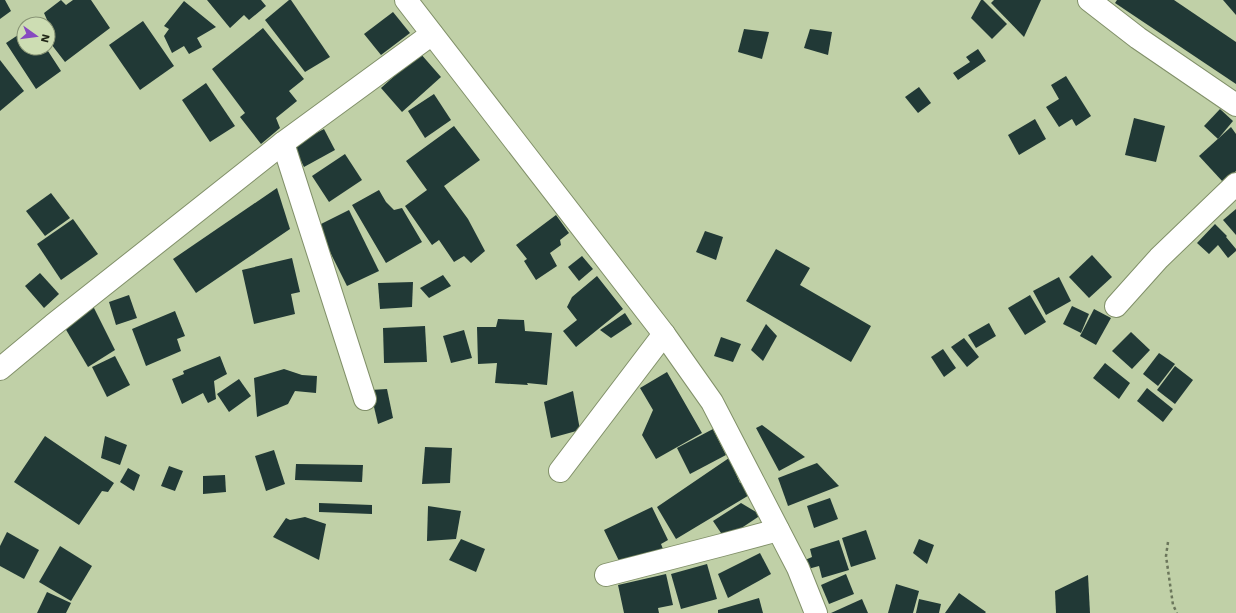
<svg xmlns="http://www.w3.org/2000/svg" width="1236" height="613" viewBox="0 0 1236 613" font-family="'Work Sans',sans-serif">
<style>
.building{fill:#213936}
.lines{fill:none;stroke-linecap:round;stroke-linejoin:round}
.minor-casing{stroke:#819069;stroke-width:24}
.path{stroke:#6b765b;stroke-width:2.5;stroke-dasharray:3 3;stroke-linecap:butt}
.minor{stroke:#fff;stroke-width:22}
</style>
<rect width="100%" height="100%" fill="#c0d0a7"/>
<g class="building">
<path d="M0 0H5L11 11 0 19Z"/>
<path d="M61 0 66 5 73 0H91L110 28 65 62 48 40V24H46L48 22 44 13Z"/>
<path d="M207 0H261L266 6 249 20 244 15 230 28Z"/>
<path d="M289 0H291L330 57 305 72 265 20Z"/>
<path d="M981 0H983L1007 24 992 39 971 18Z"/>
<path d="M994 0H1041L1024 37 991 3Z"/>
<path d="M1117 0H1174L1236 42V84L1115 3Z"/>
<path d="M1223 0H1236V15Z"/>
<path d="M184 1 216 27 197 38 202 47 189 54 184 46 172 53 164 36 169 29 164 26Z"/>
<path d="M393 12 410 33 381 55 364 34Z"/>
<path d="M143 21 174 66 140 90 109 45Z"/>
<path d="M263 28 304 79 289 91 297 101 276 118 280 128 261 144 240 117 245 113 212 69Z"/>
<path d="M744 29 769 32 762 59 738 52Z"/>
<path d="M810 29 832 32 828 55 804 48Z"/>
<path d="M24 31V48H46L61 71 36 89 6 43Z"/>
<path d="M978 49 986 61 958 80 953 73 970 62 966 57Z"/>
<path d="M420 53 441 77 402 112 381 88Z"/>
<path d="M0 60 24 91 0 111Z"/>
<path d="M1066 76 1091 116 1076 126 1072 119 1059 127 1046 107 1059 99 1051 85Z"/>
<path d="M206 83 235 126 210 142 182 100Z"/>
<path d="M919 87 931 103 918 113 905 97Z"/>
<path d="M434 94 451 120 425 138 408 111Z"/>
<path d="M1220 109 1233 121 1218 139 1204 126Z"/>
<path d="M1134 118 1165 126 1156 162 1125 155Z"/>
<path d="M1035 119 1046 139 1019 155 1008 135Z"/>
<path d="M454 126 480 160 444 186 468 219 485 251 471 263 464 256 454 262 439 240 432 245 405 206 427 190 406 161Z"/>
<path d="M1231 127 1236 134V171L1223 182 1199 156Z"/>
<path d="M324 129 335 150 304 167 293 145Z"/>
<path d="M345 154 362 180 329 202 312 176Z"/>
<path d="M277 188 290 229 196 293 173 259Z"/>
<path d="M379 190 386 202 394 210 402 208 422 242 386 263 352 205Z"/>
<path d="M51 193 70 218 45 236 26 211Z"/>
<path d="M1236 209V235L1223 220Z"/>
<path d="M349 210 379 271 347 286 317 226Z"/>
<path d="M556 215 569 233 560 240 561 245 550 253 557 266 536 280 524 261 527 259 516 245Z"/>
<path d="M73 219 98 254 61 280 37 244Z"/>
<path d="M1215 224 1227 236 1226 237 1236 249V251L1228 258 1218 245 1209 254 1197 243Z"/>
<path d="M705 231 723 237 716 260 696 252Z"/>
<path d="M776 249 810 268 800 285 871 326 851 362 746 301Z"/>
<path d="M1092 255 1112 277 1089 298 1069 277Z"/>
<path d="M582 256 593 269 579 281 568 267Z"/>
<path d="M292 258 300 292 291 294 295 314 254 324 242 270Z"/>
<path d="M40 273 59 294 44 308 25 286Z"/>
<path d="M443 275 451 286 429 298 420 288Z"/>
<path d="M597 276 623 309 576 347 563 331 577 320 567 307 572 297Z"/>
<path d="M1059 277 1071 301 1046 315 1033 291Z"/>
<path d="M413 282 412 307 380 309 378 283Z"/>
<path d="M129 295 137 318 116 325 109 302Z"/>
<path d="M1030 295 1046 322 1025 335 1008 308Z"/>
<path d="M92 304 115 350 88 367 65 328Z"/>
<path d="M1072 306 1089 314 1081 333 1063 324Z"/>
<path d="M1094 309 1111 318 1096 345 1080 336Z"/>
<path d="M175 311 185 336 177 339 181 351 146 366 132 329Z"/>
<path d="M625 313 632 324 611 338 600 330Z"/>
<path d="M498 319 524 320 525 331 552 333 547 385 527 383 528 385 495 383 497 363 478 364 477 327H496Z"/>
<path d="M989 323 996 336 976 348 968 335Z"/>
<path d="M766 324 777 336 763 361 751 350Z"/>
<path d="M425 326 427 362 384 363 383 328Z"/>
<path d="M464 330 472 358 451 363 443 336Z"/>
<path d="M1131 332 1150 350 1132 369 1112 351Z"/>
<path d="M721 337 741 344 733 362 714 356Z"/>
<path d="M964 338 979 357 967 367 951 347Z"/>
<path d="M943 349 956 368 944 377 931 357Z"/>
<path d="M1159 353 1175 364 1158 386 1143 374Z"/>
<path d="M115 356 130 385 107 397 92 367Z"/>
<path d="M220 356 227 374 214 381 216 399 208 403 203 393 182 404 172 379 184 374 183 371Z"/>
<path d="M1105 363 1130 383 1119 399 1093 378Z"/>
<path d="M1175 366 1193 380 1175 404 1157 390Z"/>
<path d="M284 369 302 375 317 376 316 393 295 391 288 404 257 417 254 378Z"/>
<path d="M667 372 702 433 656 459 642 435 653 410 640 388Z"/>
<path d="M239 379 251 396 229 412 217 394Z"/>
<path d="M1147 388 1173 409 1163 422 1137 401Z"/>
<path d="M387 389 393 418 378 424 370 390Z"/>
<path d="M573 391 580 430 551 438 544 402Z"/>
<path d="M762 425 805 457 779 471 756 428Z"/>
<path d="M713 429 726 455 690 474 677 448Z"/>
<path d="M45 436 114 483 108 492 102 491 79 525 14 482Z"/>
<path d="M105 436 127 445 120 465 101 458Z"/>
<path d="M425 447 452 448 450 483 422 484Z"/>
<path d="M274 450 285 484 266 491 255 456Z"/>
<path d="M729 458 740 483 745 482 751 494 676 539 657 507Z"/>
<path d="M817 463 839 486 788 506 778 478Z"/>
<path d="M296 464 363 465 362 482 295 480Z"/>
<path d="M169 466 183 471 175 491 161 486Z"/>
<path d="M128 468 140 475 134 491 120 482Z"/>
<path d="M225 475 226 492 203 494V476Z"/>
<path d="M830 498 838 519 814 528 807 506Z"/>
<path d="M319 503 372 505V514L319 512Z"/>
<path d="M741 503 761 515 725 539 713 521Z"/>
<path d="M428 506 461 511 456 539 427 541Z"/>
<path d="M652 507 668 540 661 544 663 549 650 555 648 552 621 565 604 530Z"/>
<path d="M305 517 326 524 319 560 273 537 286 518 290 520Z"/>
<path d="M866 530 876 559 851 567 842 538Z"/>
<path d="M7 532 39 550 24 579 0 566V546Z"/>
<path d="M461 539 485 549 476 572 449 560Z"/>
<path d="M919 539 934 545 927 564 913 553Z"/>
<path d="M839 540 849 570 822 578 819 566 808 569 805 560 812 557 810 549Z"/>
<path d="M60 546 92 566 71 601 39 582Z"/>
<path d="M760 553 771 574 728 598 718 574Z"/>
<path d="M707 564 717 599 681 609 671 574Z"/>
<path d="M666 574 673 605 658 608 659 613H624L618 585Z"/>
<path d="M846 574 854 594 829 604 821 585Z"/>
<path d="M1088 575 1090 613H1056L1055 591Z"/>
<path d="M896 584 919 591 913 613H888Z"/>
<path d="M47 592 71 603 66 613H37Z"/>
<path d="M959 593 986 612 985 613H945Z"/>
<path d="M759 598 763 613H718V610Z"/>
<path d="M862 599 868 613H831Z"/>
<path d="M919 599 941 604 939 613H916Z"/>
</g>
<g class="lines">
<defs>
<g id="minor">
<path d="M406 0 664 334 712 402 798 568 816 613"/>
<path d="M1089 0 1138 38 1236 105"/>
<path d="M283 143 365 399"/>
<path d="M1116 306 1159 258 1236 184"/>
<path d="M0 369 53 325 283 143 432 34"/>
<path d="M560 471 664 334"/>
<path d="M606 575 722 545 778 530"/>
</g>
</defs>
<use href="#minor" class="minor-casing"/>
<path class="path" d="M1168 542 1166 556 1173 605 1177 613"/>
<use href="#minor" class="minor"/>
</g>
<g transform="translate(36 36) rotate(104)"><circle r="19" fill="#cdddb3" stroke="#889475"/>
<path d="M0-3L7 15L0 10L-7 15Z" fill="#874ac0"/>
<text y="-6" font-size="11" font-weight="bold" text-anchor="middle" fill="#212718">N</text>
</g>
</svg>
